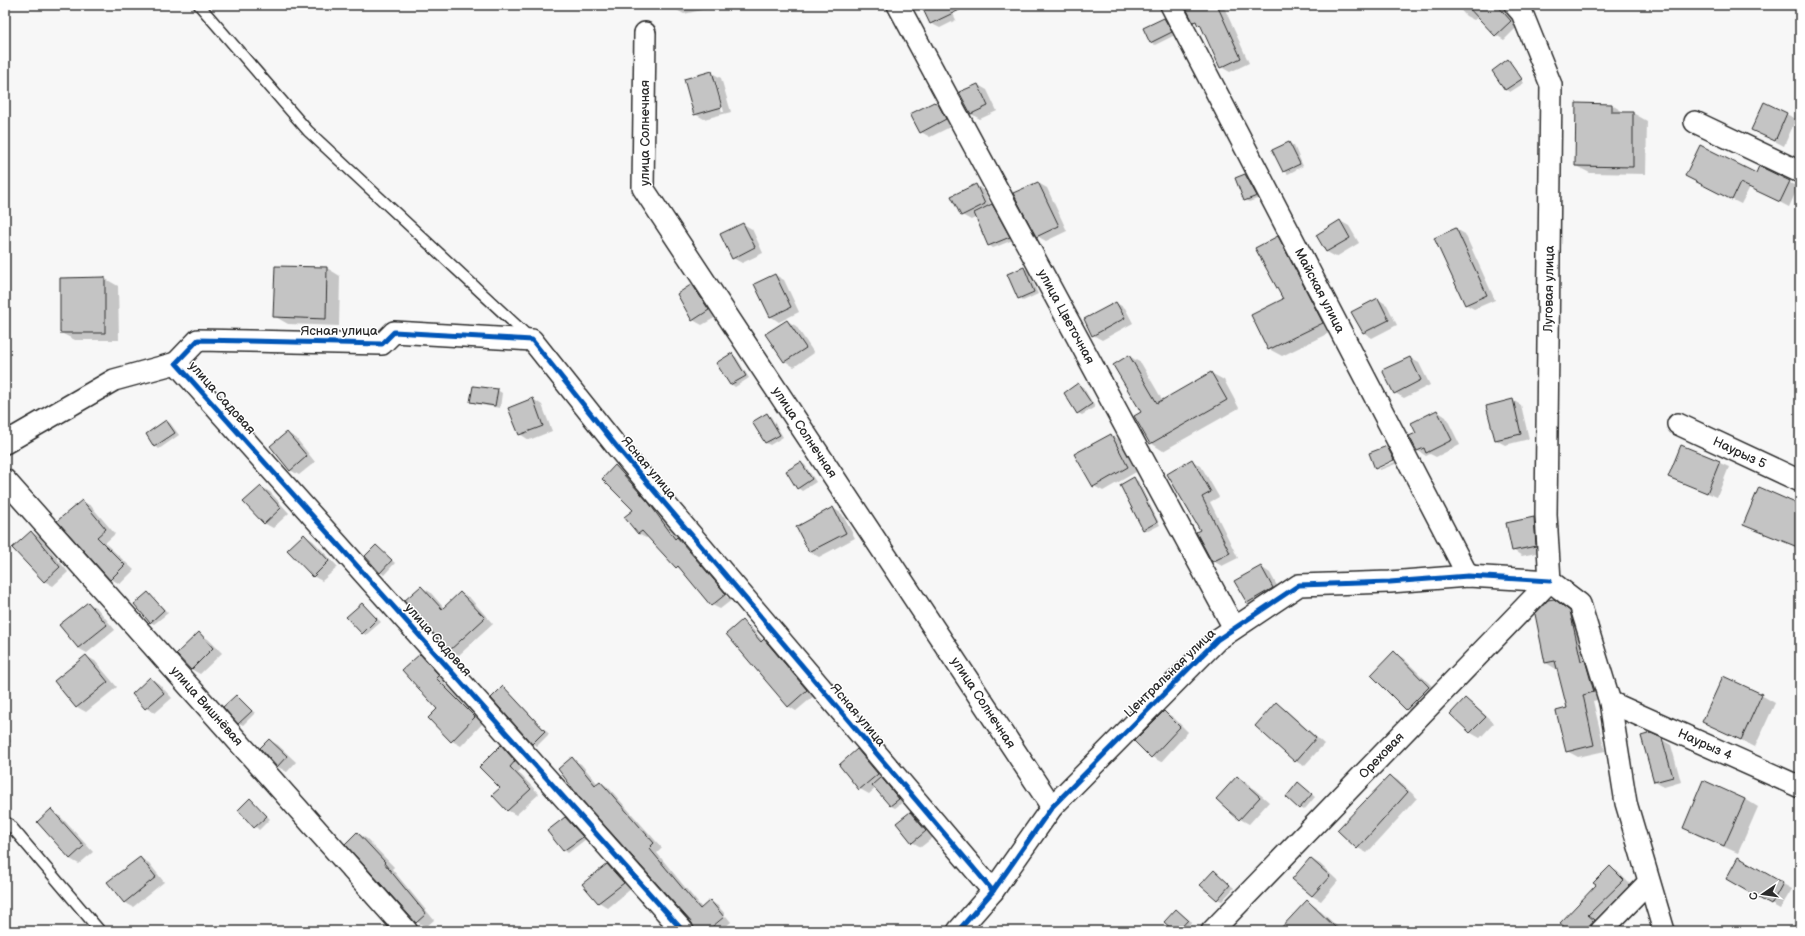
<svg xmlns="http://www.w3.org/2000/svg" width="1805" height="936" viewBox="0 0 1805 936" font-family="'Balsamiq Sans',sans-serif">
<style>
.shadow{fill:#0003;fill-rule:evenodd}
.building{fill:#c4c4c4;stroke:#2b2b2b}
.lines{fill:none;stroke-linecap:round;stroke-linejoin:round}
.service-casing{stroke:#2b2b2b;stroke-width:13}
.minor-casing{stroke:#2b2b2b;stroke-width:24}
.service{stroke:#fff;stroke-width:10}
.minor{stroke:#fff;stroke-width:21}
.cycleway-casing{stroke:#fff;stroke-width:8}
.cycleway{stroke:#0057b8;stroke-width:5}
.labels{text-anchor:middle;dominant-baseline:central;stroke-width:3;stroke-linejoin:round;paint-order:stroke}
.street-label{font-size:13px;fill:#2b2b2b;stroke:#fff}
</style>
<rect width="100%" height="100%" fill="#f7f7f7"/>
<filter id="ink" filterUnits="userSpaceOnUse"><feTurbulence type="fractalNoise" baseFrequency=".025" numOctaves="2"/><feDisplacementMap in="SourceGraphic" scale="8" xChannelSelector="R" yChannelSelector="G"/><feConvolveMatrix kernelMatrix="1 2 1 2 8 2 1 2 1" color-interpolation-filters="sRGB"/></filter>
<g filter="url(#ink)">
<g class="shadow">
<path d="M675 5H715V7L684 14 675 9Z"/>
<path d="M922 5H949L956 20 940 28 930 23Z"/>
<path d="M1189 5H1223L1249 63 1230 72 1221 67 1203 27 1194 21Z"/>
<path d="M1456 5H1512L1519 25 1504 40 1496 35 1478 17 1474 20 1466 16Z"/>
<path d="M1164 20 1169 22 1175 35 1155 45 1151 42Z"/>
<path d="M1508 60 1512 62H1509L1524 83 1510 92 1506 90 1493 71Z"/>
<path d="M712 73 721 78 731 112 704 119 695 114ZM713 78H715L724 112H722Z"/>
<path d="M978 85 987 90 997 111 980 119 971 114Z"/>
<path d="M1765 103 1796 119 1784 146 1753 130Z"/>
<path d="M937 104 946 109 954 125 930 137 921 132Z"/>
<path d="M1612 105 1625 113H1633L1647 121 1646 174 1590 173 1576 166Z"/>
<path d="M1289 143 1294 146 1303 166 1288 174 1284 171Z"/>
<path d="M1760 168 1798 187 1789 207 1750 187 1741 204 1695 181 1757 174Z"/>
<path d="M1245 175 1250 178 1260 198 1249 202 1245 200Z"/>
<path d="M1038 183 1047 188 1067 231 1046 241 1037 236Z"/>
<path d="M976 185 984 191 991 205 996 208 1013 240 993 248 989 245 977 217 971 220 962 215Z"/>
<path d="M1340 221 1349 226 1359 243 1336 257 1327 252 1317 235Z"/>
<path d="M743 224 752 229 763 253 742 263 733 258Z"/>
<path d="M1456 229 1465 234 1495 300 1474 309 1465 304Z"/>
<path d="M1278 237 1290 244 1335 330 1282 356 1269 349 1284 299Z"/>
<path d="M327 268 340 276 339 326 288 324 274 316Z"/>
<path d="M1023 268 1028 270 1038 294 1023 301 1019 298Z"/>
<path d="M775 275 784 280 799 312 779 322 770 316Z"/>
<path d="M104 278 118 286 119 340H75L61 333Z"/>
<path d="M692 286 701 291 718 316 702 325 693 320Z"/>
<path d="M1378 299 1387 305 1397 325 1372 338 1363 332Z"/>
<path d="M1116 303 1125 308 1133 323 1102 340 1093 335Z"/>
<path d="M787 321 796 326 814 353 794 367 785 361 767 334Z"/>
<path d="M732 355 736 357 749 378 735 387 731 384Z"/>
<path d="M1129 356 1141 363 1163 401 1211 373 1224 380 1239 408 1163 451 1151 443 1135 416 1142 412Z"/>
<path d="M1410 358 1419 363 1430 385 1404 398 1395 393Z"/>
<path d="M1078 385 1083 387 1095 407 1082 415 1078 413Z"/>
<path d="M497 390 502 393 500 408 476 404 471 402Z"/>
<path d="M533 399 542 405 552 431 529 440 520 434Z"/>
<path d="M1512 400 1521 405 1529 439 1505 445 1496 440Z"/>
<path d="M1437 411 1446 417 1460 445 1436 457 1430 454 1426 456 1417 450 1418 434Z"/>
<path d="M767 414 771 417 783 437 770 445 766 443 753 422Z"/>
<path d="M166 421 170 423 179 435 159 449 155 446Z"/>
<path d="M287 433 296 438 315 462 299 475 290 470Z"/>
<path d="M1111 435 1120 440 1136 472 1103 491 1094 486Z"/>
<path d="M1681 446 1729 467 1717 497 1669 477Z"/>
<path d="M1387 447 1391 449 1396 459 1377 467V469L1376 468Z"/>
<path d="M1192 461 1201 466 1219 497 1210 502 1238 558 1222 566 1213 561 1201 530Z"/>
<path d="M1397 461 1398 463 1380 470 1378 469Z"/>
<path d="M801 463 805 465 816 482 802 491 798 488Z"/>
<path d="M615 467 623 471 657 509 680 539 685 543 733 599 720 609 712 605 685 572 677 567 648 537 646 538 638 534 635 510ZM680 541H683L730 597 728 598Z"/>
<path d="M1133 479 1138 481 1160 525 1148 531 1143 529Z"/>
<path d="M261 487 270 492 289 513 273 528 264 523Z"/>
<path d="M82 501 91 506 115 534 105 543 134 570 120 584 111 579Z"/>
<path d="M833 508 842 514 855 538 819 557 810 552 798 527Z"/>
<path d="M1800 510V554L1796 552 1798 548 1745 524Z"/>
<path d="M1534 518 1543 523 1545 551 1522 556 1513 550Z"/>
<path d="M31 532 40 537 68 572 53 586 44 581Z"/>
<path d="M304 535 313 541 338 567 322 581 313 576Z"/>
<path d="M376 546 395 563 384 575 380 572Z"/>
<path d="M1261 567 1270 573 1281 593 1256 608 1247 603Z"/>
<path d="M421 587 430 592 444 608 461 593 470 598 493 624 459 655 450 650Z"/>
<path d="M148 593 168 613 154 624 150 622Z"/>
<path d="M1554 600 1581 619 1605 698 1593 701 1605 751 1578 757 1567 751 1568 709 1558 670 1546 663 1536 614Z"/>
<path d="M88 603 97 608 115 630 87 653 78 648Z"/>
<path d="M362 604 381 622 366 635 362 633Z"/>
<path d="M742 622 750 626 763 641 772 645 815 695 796 711 788 706Z"/>
<path d="M199 634 208 639 222 653 200 674 191 669Z"/>
<path d="M1394 653 1403 658 1438 692 1415 714 1406 709Z"/>
<path d="M86 656 95 661 117 687 86 712 77 707Z"/>
<path d="M420 656 429 661 447 681 444 683 484 722 461 746 452 741 438 709Z"/>
<path d="M150 678 159 684 172 698 155 713 146 708Z"/>
<path d="M503 687 507 690 549 734 537 746 533 743 492 698Z"/>
<path d="M1761 695 1775 703 1755 747 1703 721Z"/>
<path d="M236 696 255 713 243 725 239 723Z"/>
<path d="M1465 699 1474 705 1494 723 1480 738 1471 733 1452 714Z"/>
<path d="M1276 704 1285 709 1324 744 1304 766 1295 761Z"/>
<path d="M1164 712 1173 717 1188 732 1161 762 1152 757Z"/>
<path d="M5 714 11 742 5 743Z"/>
<path d="M1661 739 1671 745 1681 782 1664 787 1655 782Z"/>
<path d="M269 740 278 745 296 762 287 772 278 767 262 748Z"/>
<path d="M501 747 510 752 524 767 518 772 539 794 516 815 507 810 501 788Z"/>
<path d="M857 751 866 756 903 802 895 808 891 806 876 788 869 794 860 789Z"/>
<path d="M572 759 581 764 598 784 600 782 608 787 662 848 657 853 702 908 710 901 718 906 725 914 705 931H696V928Z"/>
<path d="M1390 776 1399 781 1417 798 1367 853 1358 848Z"/>
<path d="M1237 777 1246 782 1269 802 1249 824 1240 819 1218 799Z"/>
<path d="M1298 783 1315 797 1304 810 1300 808Z"/>
<path d="M1745 799 1758 807 1738 853 1697 835 1684 827Z"/>
<path d="M251 800 270 819 259 830 239 810Z"/>
<path d="M51 811 60 816 93 852 79 864 70 859Z"/>
<path d="M910 813 919 818 935 836 921 847 912 842Z"/>
<path d="M565 818 569 821 586 839 568 853 564 850 549 831Z"/>
<path d="M358 833 367 839 394 867 392 869 434 920 426 927 417 922Z"/>
<path d="M140 858 149 863 164 882 133 907 124 902Z"/>
<path d="M1311 859 1320 864 1338 881 1321 901 1312 896Z"/>
<path d="M1739 859 1792 889 1780 909 1727 879Z"/>
<path d="M607 865 616 870 632 888 608 908 599 902 584 884Z"/>
<path d="M1610 868 1617 871 1630 884 1594 920 1600 925 1594 931H1570L1597 885Z"/>
<path d="M1214 871 1234 888 1222 901 1217 899Z"/>
<path d="M1307 902 1316 907 1341 930 1291 931Z"/>
<path d="M1177 910 1192 922 1184 931H1176Z"/>
<path d="M726 916 731 922 721 931H708Z"/>
</g>
<g class="building">
<path d="M921 5H970L930 24Z"/>
<path d="M1188 5H1217L1241 58 1220 68 1200 24 1198 26 1196 21 1193 22 1186 8 1189 7Z"/>
<path d="M1466 5H1497L1511 21 1495 36Z"/>
<path d="M1164 18 1172 32 1150 43 1143 28Z"/>
<path d="M1508 59 1522 79 1505 90 1492 71Z"/>
<path d="M712 71 722 107 694 115 684 79Z"/>
<path d="M978 84 988 106 971 114 959 92Z"/>
<path d="M934 102 935 103 937 102 946 119 920 133 910 114Z"/>
<path d="M1764 102 1787 113 1775 141 1751 130Z"/>
<path d="M1576 103 1612 104V112H1633V167L1575 166Z"/>
<path d="M1289 142 1300 164 1283 172 1272 150Z"/>
<path d="M1700 145 1756 173 1759 166 1790 181 1780 202 1740 183 1732 200 1685 176Z"/>
<path d="M1245 174 1257 196 1244 201 1235 178Z"/>
<path d="M1038 182 1059 226 1036 237 1013 193Z"/>
<path d="M976 184 985 204 961 216 951 196Z"/>
<path d="M992 204 1010 237 988 246 974 213Z"/>
<path d="M1340 220 1350 238 1326 252 1316 235Z"/>
<path d="M743 223 755 247 732 259 720 234Z"/>
<path d="M1456 228 1487 295 1465 305 1434 238Z"/>
<path d="M1278 236 1323 323 1268 350 1251 315 1283 299 1255 248Z"/>
<path d="M275 266 327 267 326 319 273 317Z"/>
<path d="M1024 267 1034 292 1018 299 1007 274Z"/>
<path d="M775 274 791 307 770 317 754 284Z"/>
<path d="M105 277V333H60V278Z"/>
<path d="M692 284 709 310 692 321 677 294Z"/>
<path d="M1378 298 1389 320 1363 333 1351 312Z"/>
<path d="M1116 302 1125 318 1092 336 1084 319Z"/>
<path d="M787 320 806 348 784 362 765 334Z"/>
<path d="M732 353 746 376 730 385 716 363Z"/>
<path d="M1129 355 1157 403 1211 372 1227 400 1150 444 1134 416 1141 412 1113 365Z"/>
<path d="M1410 357 1421 380 1394 394 1382 370Z"/>
<path d="M1078 383 1092 404 1077 414 1064 393Z"/>
<path d="M473 386 498 389 495 406 470 402Z"/>
<path d="M533 398 543 426 519 435 508 408Z"/>
<path d="M1513 399 1521 434 1495 440 1486 406Z"/>
<path d="M1437 410 1452 440 1426 453 1424 448 1417 451 1409 436 1416 433 1411 423Z"/>
<path d="M767 413 780 435 765 443 752 422Z"/>
<path d="M166 420 175 433 154 447 146 434Z"/>
<path d="M287 432 307 456 290 471 270 446Z"/>
<path d="M1111 434 1128 467 1093 487 1074 454Z"/>
<path d="M1681 445 1720 461 1707 493 1668 477Z"/>
<path d="M1387 446 1394 460 1375 469 1369 453Z"/>
<path d="M1192 459 1211 492 1202 497 1230 553 1212 562 1196 532 1200 530 1167 474Z"/>
<path d="M801 462 812 479 797 489 786 471Z"/>
<path d="M615 465 649 503 675 539 677 537 726 594 711 606 678 566 676 568 642 531 638 534 624 517 633 510 602 479Z"/>
<path d="M1134 477 1157 522 1143 530 1120 485Z"/>
<path d="M261 486 281 508 264 524 243 502Z"/>
<path d="M1759 487 1800 505V548L1743 525Z"/>
<path d="M82 500 106 529 97 537 125 565 110 580 57 521Z"/>
<path d="M833 507 846 533 809 552 796 527Z"/>
<path d="M1534 517 1536 546 1512 551 1506 523Z"/>
<path d="M31 531 60 567 44 582 12 548Z"/>
<path d="M304 534 329 561 313 577 287 550Z"/>
<path d="M376 545 392 560 380 573 365 556Z"/>
<path d="M1261 566 1273 588 1247 603 1234 581Z"/>
<path d="M421 586 442 609 460 592 485 618 449 651 404 601Z"/>
<path d="M148 592 164 610 150 623 134 604Z"/>
<path d="M1554 599 1570 611 1581 661 1585 660 1594 692 1583 695 1594 745 1566 752 1556 711 1567 708 1555 661 1545 663 1535 614 1548 600Z"/>
<path d="M88 602 107 625 78 648 59 625Z"/>
<path d="M362 603 377 619 362 634 346 617Z"/>
<path d="M742 620 761 642 764 639 807 690 788 707 726 634Z"/>
<path d="M199 632 213 648 191 670 176 654Z"/>
<path d="M1394 651 1429 687 1406 710 1371 675Z"/>
<path d="M420 654 439 675 436 678 475 717 451 742 428 718 437 709 402 670Z"/>
<path d="M86 655 108 682 76 708 54 681Z"/>
<path d="M1723 676 1762 694 1741 740 1702 722Z"/>
<path d="M150 677 164 693 145 709 132 694Z"/>
<path d="M503 686 545 731 532 744 491 698Z"/>
<path d="M236 695 252 711 238 724 223 707Z"/>
<path d="M1465 698 1486 717 1470 733 1450 714Z"/>
<path d="M1276 702 1316 738 1295 762 1255 726Z"/>
<path d="M1164 711 1180 727 1151 758 1134 741Z"/>
<path d="M1651 733 1662 738 1673 777 1654 782 1641 736Z"/>
<path d="M269 739 287 756 277 767 260 748Z"/>
<path d="M501 745 515 761 510 767 531 789 507 811 492 795 500 788 479 767Z"/>
<path d="M857 749 878 774 859 790 839 765Z"/>
<path d="M572 757 595 785 600 781 654 843 649 848 700 909 710 900 724 917 707 931H695L692 923 580 798 558 769Z"/>
<path d="M1390 775 1408 792 1357 849 1337 830Z"/>
<path d="M1237 776 1260 797 1239 820 1216 799Z"/>
<path d="M881 777 899 799 890 806 872 785Z"/>
<path d="M1703 780 1745 799 1724 846 1683 828Z"/>
<path d="M1298 782 1312 794 1299 809 1286 797Z"/>
<path d="M250 798 267 816 254 828 238 810Z"/>
<path d="M51 809 84 846 70 859 37 822Z"/>
<path d="M910 812 926 831 912 843 896 823Z"/>
<path d="M565 817 583 837 563 851 547 831Z"/>
<path d="M357 832 385 862 384 863 426 914 416 923 345 844Z"/>
<path d="M140 857 156 877 124 903 107 882Z"/>
<path d="M1738 857 1783 883 1771 905 1726 879Z"/>
<path d="M1310 858 1330 876 1312 896 1292 879Z"/>
<path d="M607 864 624 883 598 903 582 884Z"/>
<path d="M1610 866 1624 880 1588 915 1594 920 1584 931H1569L1560 923 1596 885 1593 883Z"/>
<path d="M1214 870 1230 885 1217 900 1200 885Z"/>
<path d="M1307 900 1339 931H1278Z"/>
<path d="M1176 909 1188 920 1178 931H1174L1164 922Z"/>
<path d="M662 925 667 931H655Z"/>
</g>
<g class="lines">
<defs>
<g id="service">
<path d="M199 5 308 131 530 338"/>
<path d="M5 822 9 824 100 931"/>
</g>
<g id="minor">
<path id="s1" d="M898 5 1234 628"/>
<path id="s2" d="M1171 5 1468 576"/>
<path d="M1515 5 1522 13 1551 85 1546 515 1550 581"/>
<path id="s3" d="M645 33 643 188 1052 807"/>
<path d="M1695 122 1800 172"/>
<path d="M176 363 198 340 382 344 394 332 532 340 617 447 993 891"/>
<path d="M176 363 683 931"/>
<path id="s4" d="M1678 424 1800 481"/>
<path d="M5 443 114 380 176 363"/>
<path id="s5" d="M5 480 407 931"/>
<path d="M1550 581 1580 604 1610 702 1626 803 1664 931"/>
<path id="s6" d="M1610 702 1800 787"/>
<path d="M958 931 993 891 1052 807 1217 640 1299 585 1390 582 1468 576 1550 581"/>
<path id="s7" d="M1212 931 1550 581"/>
<path d="M1601 931 1649 882"/>
</g>
</defs>
<use href="#service" class="service-casing"/>
<use href="#minor" class="minor-casing"/>
<use href="#service" class="service"/>
<use href="#minor" class="minor"/>
<defs>
<g id="cycleway">
<path d="M683 931 176 363 198 340 382 344 394 332 532 340 617 447 993 891"/>
<path d="M958 931 993 891 1052 807 1217 640 1299 585 1390 582 1468 576 1550 581"/>
</g>
</defs>
<use href="#cycleway" class="cycleway-casing"/>
<use href="#cycleway" class="cycleway"/>
</g>
</g>
<g class="labels">
<g class="street-label">
<text transform="translate(645 133) rotate(-90)">улица Солнечная</text>
<text transform="translate(1549 289) rotate(-89)">Луговая улица</text>
<text stroke="none"><textPath href="#s2" startOffset="322">Майская улица</textPath></text>
<text stroke="none"><textPath href="#s1" startOffset="354">улица Цветочная</textPath></text>
<text x="339" y="331">Ясная улица</text>
<text transform="translate(222 398) rotate(48)">улица Садовая</text>
<text stroke="none"><textPath href="#s3" startOffset="448">улица Солнечная</textPath></text>
<text stroke="none"><textPath href="#s4" startOffset="68">Наурыз 5</textPath></text>
<text transform="translate(649 468) rotate(50)">Ясная улица</text>
<text transform="translate(438 640) rotate(48)">улица Садовая</text>
<text transform="translate(1170 673) rotate(-44)">Центральная улица</text>
<text stroke="none"><textPath href="#s3" startOffset="772">улица Солнечная</textPath></text>
<text stroke="none"><textPath href="#s5" startOffset="303">улица Вишнёвая</textPath></text>
<text transform="translate(858 715) rotate(50)">Ясная улица</text>
<text stroke="none"><textPath href="#s6" startOffset="104">Наурыз 4</textPath></text>
<text stroke="none"><textPath href="#s7" startOffset="244">Ореховая</textPath></text>
</g>
</g>
<rect width="1805" height="936" fill="none" stroke="#fff" stroke-width="20"/>
<rect x="10" y="10" width="1785" height="916" fill="none" stroke="#2b2b2b" stroke-width="1.5" filter="url(#ink)"/>
<g transform="translate(1763 894) rotate(257)" stroke="#ffffff" stroke-width="3" paint-order="stroke">
<path d="M0-3L7 15L0 10L-7 15Z" fill="#2b2b2b"/>
<text y="-6" font-size="11" font-weight="bold" text-anchor="middle" fill="#2b2b2b">С</text>
</g>
</svg>
